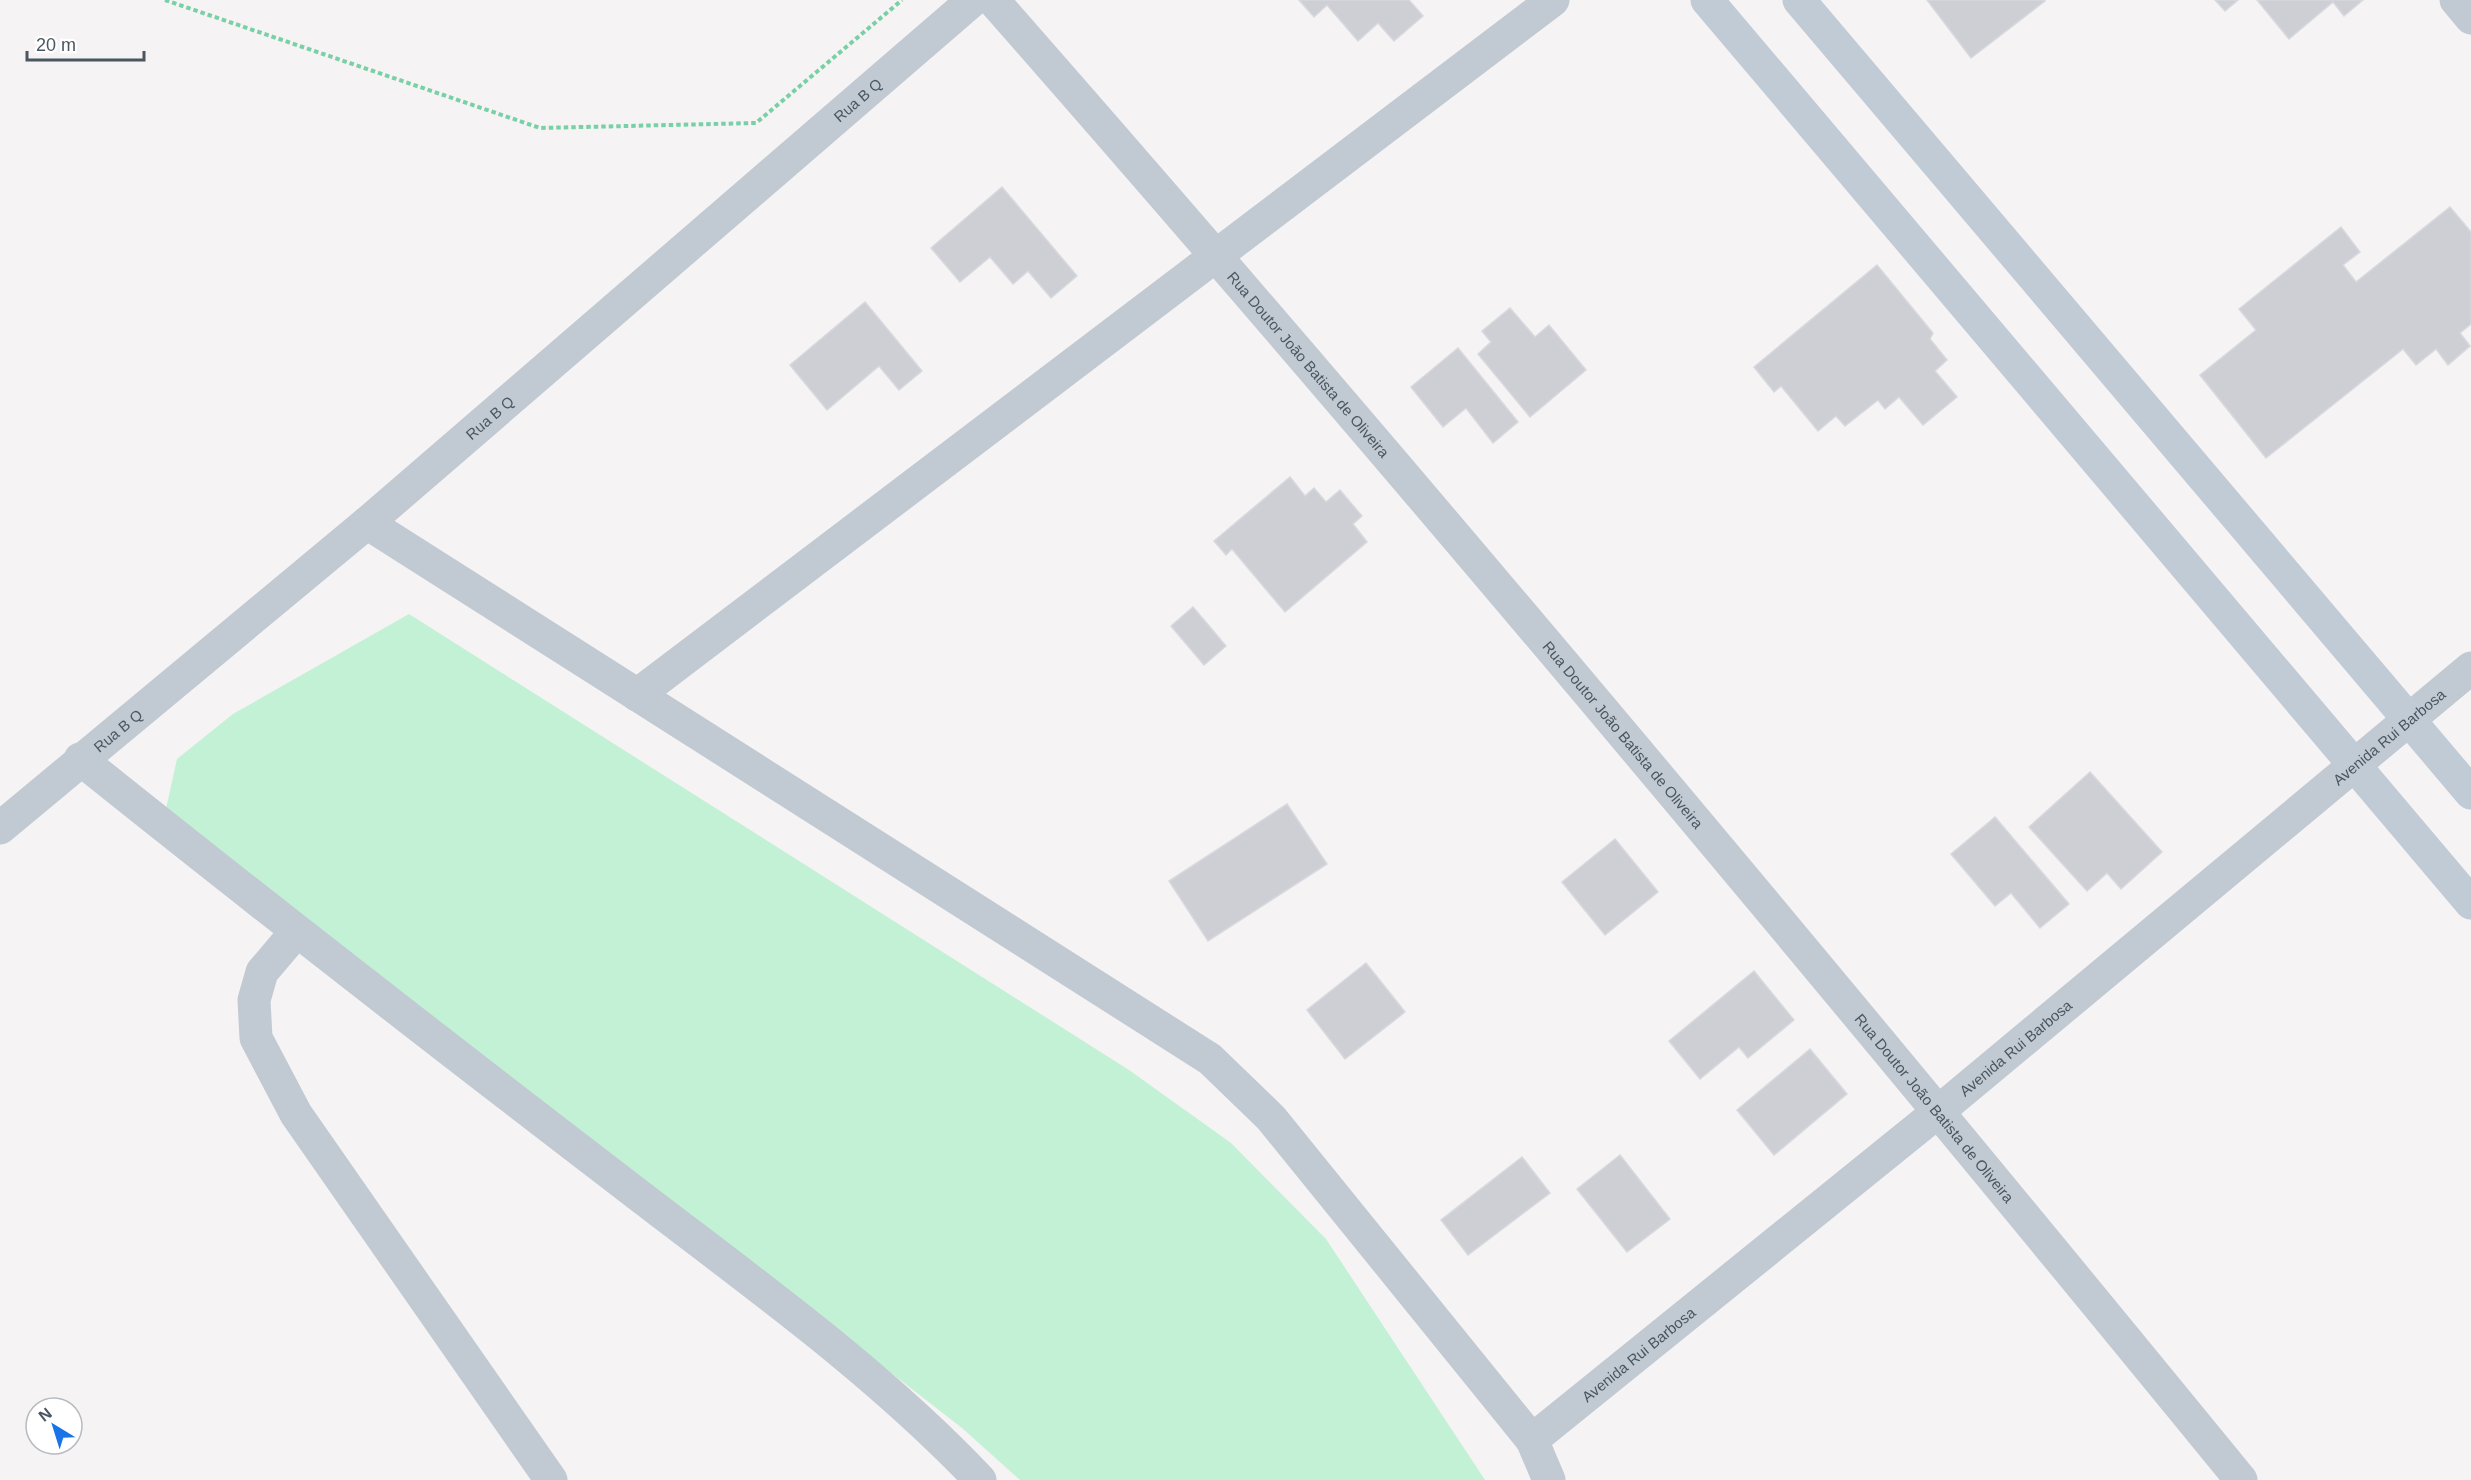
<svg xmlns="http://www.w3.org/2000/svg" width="2471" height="1480" viewBox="0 0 2471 1480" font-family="Helvetica,sans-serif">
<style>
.green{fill:#c3f1d5}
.building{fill:#cdcfd5;stroke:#d7d9de;stroke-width:1.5}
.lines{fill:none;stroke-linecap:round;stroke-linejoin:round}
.path{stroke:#7ad0a6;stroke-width:4;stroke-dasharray:4.5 3;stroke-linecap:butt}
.street{stroke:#c1cad2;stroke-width:33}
.secondary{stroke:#c1cbd6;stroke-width:33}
.labels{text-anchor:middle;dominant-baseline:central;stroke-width:4.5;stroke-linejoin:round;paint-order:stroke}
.street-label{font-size:15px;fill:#4a5661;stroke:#fff}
</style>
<rect width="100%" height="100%" fill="#f5f3f3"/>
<path class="green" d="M409 614 1129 1070 1231 1143 1326 1239 1485 1480H1020L962 1428 166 809 177 759 233 714Z"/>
<g class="building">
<path d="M1299 0H1409L1423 16 1394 41 1378 23 1358 41 1327 5 1314 17Z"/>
<path d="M1927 0H2044L2045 1 1971 58Z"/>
<path d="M2215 0H2238L2225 11Z"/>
<path d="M2257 0H2363L2344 16 2333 2 2289 39Z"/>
<path d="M1002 187 1077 276 1051 298 1028 271 1013 284 990 257 960 282 931 248Z"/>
<path d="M2450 207 2471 232V324L2460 333 2470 346 2448 365 2436 349 2416 365 2403 349 2266 458 2200 375 2256 330 2239 309 2341 227 2360 252 2343 265 2356 282Z"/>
<path d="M1877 265 1933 333 1930 339 1947 360 1935 371 1957 397 1923 425 1899 397 1885 409 1878 400 1845 426 1836 416 1818 431 1781 386 1774 392 1754 367Z"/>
<path d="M865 302 922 371 899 390 879 366 827 410 790 365Z"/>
<path d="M1510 308 1535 337 1549 325 1586 370 1530 417 1478 354 1491 342 1482 331Z"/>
<path d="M1458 348 1518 422 1493 443 1466 408 1443 427 1411 387Z"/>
<path d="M1290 477 1305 496 1314 488 1326 502 1340 490 1362 516 1353 524 1367 542 1285 612 1232 549 1226 555 1214 541Z"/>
<path d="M1193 607 1226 646 1204 665 1171 626Z"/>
<path d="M2090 772 2162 852 2121 889 2107 873 2087 891 2029 827Z"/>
<path d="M1287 804 1327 864 1208 941 1169 881Z"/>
<path d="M1995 817 2069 904 2040 928 2011 893 1995 906 1951 854Z"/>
<path d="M1615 839 1658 892 1605 935 1562 882Z"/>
<path d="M1366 963 1405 1012 1345 1059 1307 1010Z"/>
<path d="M1754 971 1794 1020 1748 1058 1739 1047 1700 1079 1669 1041Z"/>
<path d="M1810 1049 1847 1094 1774 1155 1737 1110Z"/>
<path d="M1620 1155 1670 1219 1627 1252 1577 1189Z"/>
<path d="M1522 1157 1550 1193 1468 1255 1441 1220Z"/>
</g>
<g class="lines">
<path class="path" d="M165 0 540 128 756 123 902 0"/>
<g class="street">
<path id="s1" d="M993 0C1419 485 1833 981 2241 1480"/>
<path d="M2456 0 2471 18"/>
<path d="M367 523 1210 1059 1271 1118 1532 1440"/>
<path d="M637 695 1553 0"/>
<path d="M80 759C257 901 435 1039 615 1177 740 1274 871 1365 980 1480"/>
<path id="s2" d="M0 828 367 523 973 0"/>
<path d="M296 932 262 972 254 1000 256 1038 296 1114 551 1480"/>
<path id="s3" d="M1549 1480 1532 1440 1939 1111 2471 668"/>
</g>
<g class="secondary">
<path d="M1707 0 2471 903"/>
<path d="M1799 0 2471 793"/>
</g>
</g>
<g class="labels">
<g class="street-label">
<text stroke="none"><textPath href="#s2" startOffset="1125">Rua B Q</textPath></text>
<text stroke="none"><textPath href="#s1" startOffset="482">Rua Doutor João Batista de Oliveira</textPath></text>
<text stroke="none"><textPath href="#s2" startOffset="639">Rua B Q</textPath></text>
<text stroke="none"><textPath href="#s2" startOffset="153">Rua B Q</textPath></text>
<text stroke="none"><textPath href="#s1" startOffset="968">Rua Doutor João Batista de Oliveira</textPath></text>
<text stroke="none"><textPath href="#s3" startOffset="1152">Avenida Rui Barbosa</textPath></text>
<text stroke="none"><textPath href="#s3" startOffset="666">Avenida Rui Barbosa</textPath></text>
<text stroke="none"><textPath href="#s1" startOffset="1454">Rua Doutor João Batista de Oliveira</textPath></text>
<text stroke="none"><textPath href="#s3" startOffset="180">Avenida Rui Barbosa</textPath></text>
</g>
</g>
<g transform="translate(54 1426) rotate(322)"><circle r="28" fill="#ffffff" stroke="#b7bbc0" stroke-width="1.5"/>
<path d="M0-4.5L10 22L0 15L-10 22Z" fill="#1a73e8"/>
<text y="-9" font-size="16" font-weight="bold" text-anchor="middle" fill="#4a5661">N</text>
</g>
<path d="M27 51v9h117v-9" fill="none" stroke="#4a5661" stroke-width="3"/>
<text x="36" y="51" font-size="18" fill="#4a5661" stroke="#ffffff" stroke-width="4.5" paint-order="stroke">20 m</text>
</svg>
